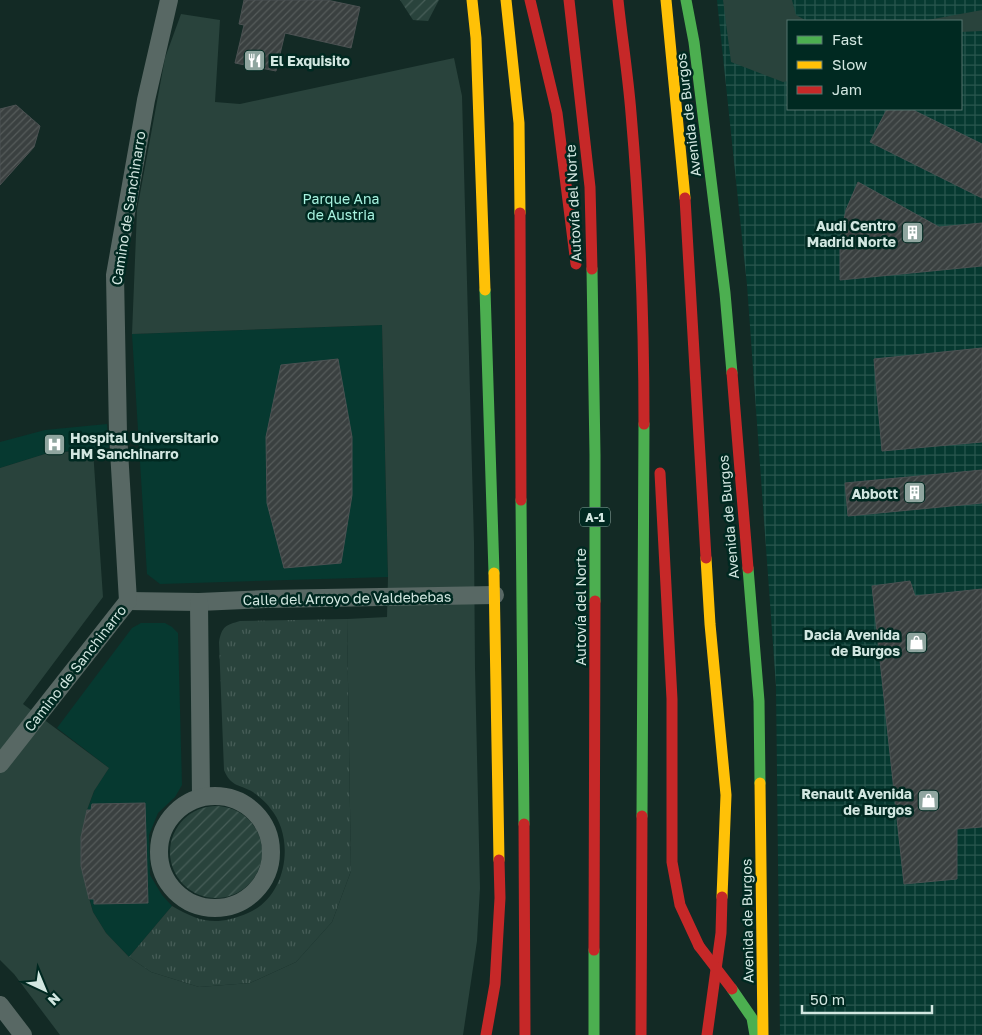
<svg xmlns="http://www.w3.org/2000/svg" width="982" height="1035" viewBox="0 0 982 1035" font-family="'Golos Text',sans-serif">
<style>
.built{fill:#063930}
.industrial{fill:url(#industrial-grid);fill-rule:evenodd}
.grass{fill:url(#grass-tufts)}
.park{fill:#29433c}
.garden{fill:url(#garden-furrows)}
.building{fill:url(#building-hatch);stroke:#4b5152}
.lines{fill:none;stroke-linecap:round;stroke-linejoin:round}
.street{stroke:#586864;stroke-width:18}
.fast{stroke:#4caf50;stroke-width:11}
.slow{stroke:#ffc107;stroke-width:11}
.jam{stroke:#c62828;stroke-width:11}
.jam-bridge{stroke:#c62828;stroke-width:11}
.labels{text-anchor:middle;dominant-baseline:central;stroke-width:5;stroke-linejoin:round;paint-order:stroke}
.shield{fill:#002921;stroke:#93aea7;stroke-width:1}
.shield-label{font-size:12px;font-weight:bold;fill:#d2e7e1}
.poi-label{font-size:14px;font-weight:bold;fill:#d2e7e1;stroke:#002921;text-anchor:end}
.street-label{font-size:14px;fill:#d2e7e1;stroke:#002921}
.park-label{font-size:14px;fill:#a7f3e0;stroke:#002921}
</style>
<defs>
<pattern id="industrial-grid" width="8" height="8" patternUnits="userSpaceOnUse" patternTransform="scale(1.25)"><rect width="8" height="8" fill="#063930"/><path d="M0 4h8M4 0v8" fill="none" stroke="#29564e"/></pattern>
<pattern id="grass-tufts" width="24" height="20" patternUnits="userSpaceOnUse" patternTransform="scale(1.25)"><rect width="24" height="20" fill="#29433c"/><path d="M3 7l-1-3M5 7V3M7 7l1-3M15 17l-1-3M17 17v-4M19 17l1-3" fill="none" stroke="#475e58"/></pattern>
<pattern id="garden-furrows" width="10" height="10" patternUnits="userSpaceOnUse" patternTransform="scale(1.25)"><rect width="10" height="10" fill="#29433c"/><path d="M-1 1l2-2M0 10L10 0M9 11l2-2" fill="none" stroke="#475e58"/></pattern>
<pattern id="building-hatch" width="6" height="6" patternUnits="userSpaceOnUse" patternTransform="scale(1.25)"><rect width="6" height="6" fill="#3a4040"/><path d="M-1 1l2-2M0 6l6-6M5 7l2-2" fill="none" stroke="#565c5b"/></pattern>
</defs>
<rect width="100%" height="100%" fill="#132a25"/>
<g class="built">
<path d="M382 325 388 577 160 584 147 574 132 334Z"/>
<path d="M107 424 109 448 48 453 0 468V442L45 430Z"/>
<path d="M141 623H165L172 627 178 633 182 785 175 797 158 813 149 835 150 875 162 895 172 906 129 957 106 933 93 912 81 866V837L87 810 95 789 109 768 57 728 132 628Z"/>
</g>
<path class="industrial" d="M717 0H982V1033L980 1035H780L776 686 747 285ZM788 21H961V109H788Z"/>
<path class="grass" d="M347 619 351 871 332 922 296 962 250 983 199 987 151 972 129 957 172 906C201 923 217 926 248 913 287 897 296 838 270 808 266 802 258 796 253 792 239 784 231 787 224 770L219 642C222 626 226 625 240 621Z"/>
<g class="park">
<path d="M723 0H792L796 15 807 21H788V81L783 82 731 62Z"/>
<path d="M982 10V31L961 32V21H922Z"/>
<path d="M181 14 220 20 215 102 240 104 454 58 462 96 474 542 475 668 480 888 477 941 463 1035H60L14 974 0 960V468L48 453 93 450 103 597 23 704 109 768 94 791 87 810 81 837V866L87 891 93 912 106 933 129 957 151 972 199 987 250 983 296 962 332 922 351 871 347 619 387 617 388 577 382 325 132 334 137 210 165 58Z"/>
</g>
<g class="garden">
<path d="M400 0H439L428 21 413 20Z"/>
<circle cx="216" cy="852" r="46"/>
</g>
<g class="building">
<path d="M244 0H327L360 7 351 48 285 33 276 71 235 63 244 25 239 24Z"/>
<path d="M16 105 40 126 34 147 0 185V109Z"/>
<path d="M887 109H911L982 144V198L870 142Z"/>
<path d="M858 182 939 227 982 223V266L840 280V239L846 210Z"/>
<path d="M982 348V442L882 451 874 359Z"/>
<path d="M338 359 352 437V495L341 563 284 568 267 503 266 437 281 365Z"/>
<path d="M982 470V503L848 516 845 483Z"/>
<path d="M910 581 915 596 982 589V827L957 829V879L904 884 872 586Z"/>
<path d="M145 803 148 903 94 904V899H89L81 866V837L87 810H91L92 804Z"/>
</g>
<g class="lines">
<g class="street">
<path d="M128 601 199 602 266 599 495 595"/>
<path d="M199 602 201 797"/>
<path d="M0 764 128 601 118 434 115 275 146 100 169 0"/>
<circle cx="215" cy="852" r="56"/>
<path d="M0 1005 23 1035"/>
</g>
<g class="fast">
<path d="M686 0 694 42 725 293 732 373"/>
<path d="M592 269 595 455V601"/>
<path d="M485 290 494 573"/>
<path d="M521 500 524 824"/>
<path d="M748 568 759 701 760 783"/>
<path d="M642 816 644 424"/>
<path d="M732 989 752 1018 755 1035"/>
<path d="M594 1035V950"/>
</g>
<g class="slow">
<path d="M472 0 476 38 485 290"/>
<path d="M506 0 519 123 520 213"/>
<path d="M666 0 685 198"/>
<path d="M706 558 710 624 726 795 722 897"/>
<path d="M494 573 499 860"/>
<path d="M760 783 763 1035"/>
</g>
<g class="jam">
<path d="M530 0 557 113 576 264"/>
<path d="M569 0 590 187 592 269"/>
<path d="M618 0C622 38 628 75 631 113 640 216 644 320 644 424"/>
<path d="M685 198 706 558"/>
<path d="M520 213 521 500"/>
<path d="M732 373 748 568"/>
<path d="M660 473 672 699V862L680 905 699 946"/>
<path d="M524 824 525 1035"/>
<path d="M594 950 595 601"/>
<path d="M486 1035 495 984 500 898 499 860"/>
<path d="M641 1035 642 816"/>
<path d="M707 1035 721 933 722 897"/>
</g>
<path class="jam-bridge" d="M699 946 732 989"/>
</g>
<defs>
<symbol id="restaurant-square" viewBox="-11 -11 22 22"><rect x="-9" y="-9" width="18" height="18" rx="4" fill="#8fa59f" stroke="#002921"/><path d="M-5-6h1v4h1v-4h1v4h1v-4h1v5L-1.5 .5V6h-2V.5L-5-1ZM5-6V6H3V1.5H1.5Q1.5-4 5-6Z" fill="#fff"/></symbol>
<symbol id="building-square" viewBox="-11 -11 22 22"><rect x="-9" y="-9" width="18" height="18" rx="4" fill="#8fa59f" stroke="#002921"/><path d="M-4-6H4V6H1V3H-1V6H-4ZM-2.5-4.3h1.7v1.8h-1.7ZM.8-4.3h1.7v1.8H.8ZM-2.5-1h1.7V.8h-1.7ZM.8-1h1.7V.8H.8Z" fill="#fff"/></symbol>
<symbol id="hospital-square" viewBox="-11 -11 22 22"><rect x="-9" y="-9" width="18" height="18" rx="4" fill="#8fa59f" stroke="#002921"/><path d="M-5-5h3v3.5h4V-5h3V5h-3V1.5h-4V5h-3Z" fill="#fff"/></symbol>
<symbol id="shop-square" viewBox="-11 -11 22 22"><rect x="-9" y="-9" width="18" height="18" rx="4" fill="#8fa59f" stroke="#002921"/><path d="M-5-2.5h2.3a2.7 3.5 0 0 1 5.4 0H5L5.5 6h-11ZM-1.5-2.5h3a1.5 2.3 0 0 0-3 0Z" fill="#fff"/></symbol>
</defs>
<g fill-rule="evenodd">
<use href="#restaurant-square" x="242" y="48" width="25" height="25"/>
<use href="#building-square" x="900" y="220" width="25" height="25"/>
<use href="#hospital-square" x="42" y="432" width="25" height="25"/>
<use href="#building-square" x="902" y="480" width="25" height="25"/>
<use href="#shop-square" x="904" y="630" width="25" height="25"/>
<use href="#shop-square" x="916" y="788" width="25" height="25"/>
</g>
<g class="labels">
<rect class="shield" x="580" y="507.5" width="30" height="19" rx="4"/>
<g class="shield-label">
<text x="595" y="517">A-1</text>
</g>
<g class="poi-label">
<text x="270" y="60" text-anchor="start">El Exquisito</text>
<text x="896" y="225">Audi Centro<tspan x="896" dy="16">Madrid Norte</tspan></text>
<text x="70" y="437" text-anchor="start">Hospital Universitario<tspan x="70" dy="16">HM Sanchinarro</tspan></text>
<text x="898" y="493">Abbott</text>
<text x="900" y="634">Dacia Avenida<tspan x="900" dy="16">de Burgos</tspan></text>
<text x="912" y="793">Renault Avenida<tspan x="912" dy="16">de Burgos</tspan></text>
</g>
<g class="street-label">
<text transform="translate(688 115) rotate(-97)">Avenida de Burgos</text>
<text transform="translate(573 203) rotate(-93)">Autovía del Norte</text>
<text transform="translate(128 208) rotate(-81)">Camino de Sanchinarro</text>
<text transform="translate(728 517) rotate(-95)">Avenida de Burgos</text>
<text transform="translate(347 598) rotate(-1)">Calle del Arroyo de Valdebebas</text>
<text transform="translate(580 607) rotate(-90)">Autovía del Norte</text>
<text transform="translate(75 668) rotate(-52)">Camino de Sanchinarro</text>
<text transform="translate(747 921) rotate(-91)">Avenida de Burgos</text>
</g>
<g class="park-label">
<text x="341" y="198">Parque Ana<tspan x="341" dy="16">de Austria</tspan></text>
</g>
</g>
<rect x="787" y="20" width="175" height="90" fill="#002921" stroke="#54756e"/>
<rect x="797" y="36" width="25" height="8" fill="#4caf50" stroke="#54756e"/>
<text x="832" y="45" font-size="15" fill="#d2e7e1">Fast</text>
<rect x="797" y="61" width="25" height="8" fill="#ffc107" stroke="#54756e"/>
<text x="832" y="70" font-size="15" fill="#d2e7e1">Slow</text>
<rect x="797" y="86" width="25" height="8" fill="#c62828" stroke="#54756e"/>
<text x="832" y="95" font-size="15" fill="#d2e7e1">Jam</text>
<g transform="translate(45 990) rotate(136)" stroke="#002921" stroke-width="4" paint-order="stroke">
<path d="M0-4L9 19L0 12L-9 19Z" fill="#d2e7e1"/>
<text y="-8" font-size="14" font-weight="bold" text-anchor="middle" fill="#d2e7e1">N</text>
</g>
<path d="M802 1005v8h130v-8" fill="none" stroke="#d2e7e1" stroke-width="2.5"/>
<text x="810" y="1005" font-size="15" fill="#d2e7e1" stroke="#002921" stroke-width="4" paint-order="stroke">50 m</text>
</svg>
